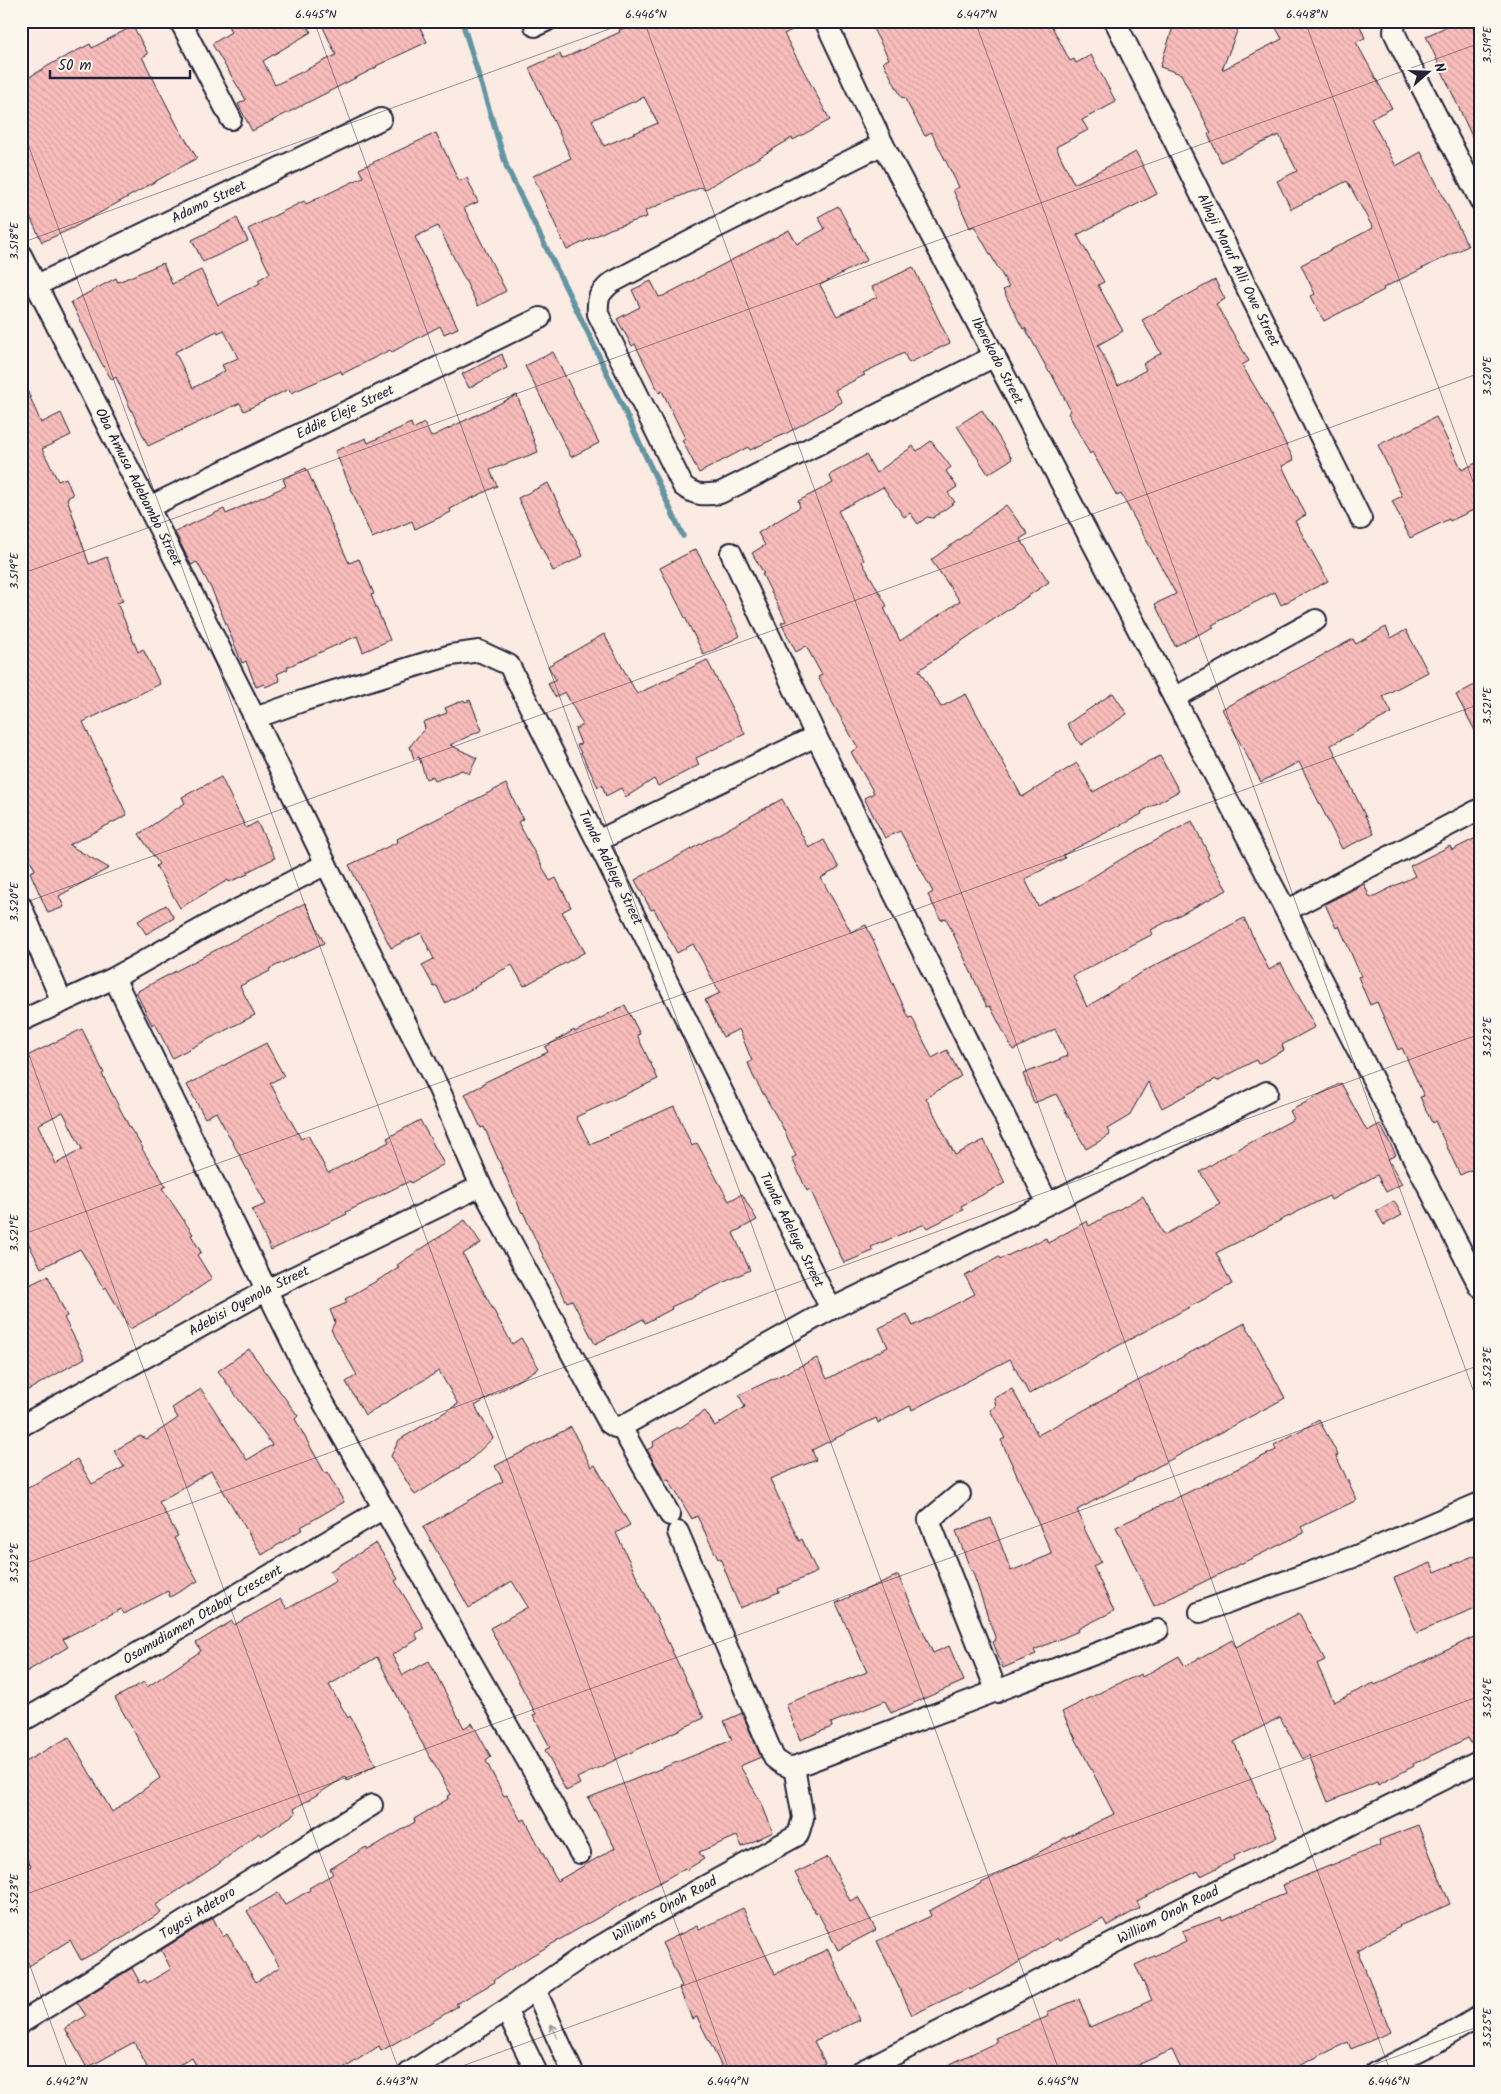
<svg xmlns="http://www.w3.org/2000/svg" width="1501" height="2094" viewBox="0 0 1501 2094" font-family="Kalam,sans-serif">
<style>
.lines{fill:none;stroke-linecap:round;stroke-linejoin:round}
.stream{stroke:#6395a2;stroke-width:5.5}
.building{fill:url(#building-back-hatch);stroke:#22223b;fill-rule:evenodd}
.minor-casing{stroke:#22223b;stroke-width:24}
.minor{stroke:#fbf7ec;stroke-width:20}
.oneway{stroke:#99979c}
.ticks{fill:none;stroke:#22223b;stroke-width:1;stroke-opacity:0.45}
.labels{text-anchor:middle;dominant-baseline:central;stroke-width:5;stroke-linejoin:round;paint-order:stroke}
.street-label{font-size:14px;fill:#22223b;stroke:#fbf7ec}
.neatline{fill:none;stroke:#22223b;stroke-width:2}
.ticks-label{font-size:12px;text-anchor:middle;fill:#22223b}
</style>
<defs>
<pattern id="building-back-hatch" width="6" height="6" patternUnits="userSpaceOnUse" patternTransform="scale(1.25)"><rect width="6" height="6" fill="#f9bdbb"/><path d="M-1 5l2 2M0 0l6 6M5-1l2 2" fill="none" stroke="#d5a2a2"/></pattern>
</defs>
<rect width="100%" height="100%" fill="#fbebe2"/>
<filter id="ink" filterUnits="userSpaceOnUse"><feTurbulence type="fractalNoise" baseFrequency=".02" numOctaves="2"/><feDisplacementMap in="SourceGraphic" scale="10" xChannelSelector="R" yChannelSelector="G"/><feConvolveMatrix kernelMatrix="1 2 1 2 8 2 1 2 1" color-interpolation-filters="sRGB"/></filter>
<g filter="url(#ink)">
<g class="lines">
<path class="stream" d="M462 21 507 168 591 339 683 536"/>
</g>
<g class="building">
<path d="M226 21H305L311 32 263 61 275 85 336 55 323 27 335 21H417L427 42 376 66 377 67 252 131 238 104 246 100 212 44 231 32Z"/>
<path d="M639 21H809L784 34 830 120 793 140 792 138 704 190 702 187 645 211 647 217 610 229 567 250 533 176 571 158 529 68 560 54 562 59 620 32 619 30ZM644 97 658 123 604 146 592 120Z"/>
<path d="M869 21H1049L1070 61 1074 59 1076 63 1091 55 1116 102 1082 120 1088 130 1056 147 1074 184 1136 152 1157 194 1077 235 1104 282 1098 285 1123 331 1098 345 1118 385 1146 370 1143 364 1161 353 1142 320 1215 280 1225 299 1216 304 1249 361 1242 365 1268 409 1294 460 1282 466 1306 515 1295 521 1328 581 1281 605 1275 592 1212 625 1214 627 1175 646 1155 604 1176 594 1121 494 1117 496 1092 452 1090 454 1068 413 1071 411 1050 371 1049 372 1025 328 1023 329 1003 290 1009 287 974 226 970 228 953 190 959 187 931 132 925 136 904 97 902 98 883 62 889 59Z"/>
<path d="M1175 21H1241L1222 70 1282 39 1275 26 1284 21H1358L1365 38 1356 42 1392 108 1371 119 1396 166 1421 152 1468 246 1383 288 1384 290 1324 321 1311 296 1315 294 1301 265 1373 228 1347 181 1291 209 1277 181 1297 171 1279 135 1221 162 1208 134 1211 133 1181 74 1160 67Z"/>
<path d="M1459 21H1470L1480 44V154L1426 36Z"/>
<path d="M133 26 148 54 142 57 178 127 197 158 73 228 42 242 21 198V82L53 63 90 44 92 48Z"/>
<path d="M436 133 459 181 467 178 478 202 464 208 506 291 478 306 438 226 415 237 458 328 444 334 440 326 392 352 390 350 342 374 341 371 291 393 289 389 244 411 240 403 148 446 116 377 112 380 102 364 71 302 116 278 118 282 163 263 172 284 201 270 218 305 260 283 258 280 270 273 248 229 304 201 306 204 363 177 359 169ZM224 330 238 358 222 365 225 371 193 388 175 352 217 331 218 333Z"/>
<path d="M838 206 867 260 820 285 837 316 877 297 872 287 913 267 950 343 909 363 904 353 863 373 865 375 835 390 842 402 787 433 750 450 748 447 699 473 682 440 685 438 662 391 659 393 635 344 632 346 617 319 640 307 632 290 651 281 659 297 663 296 789 230 797 244 825 229 818 217Z"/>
<path d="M237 218 248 241 203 262 192 240Z"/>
<path d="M553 352 599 443 571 457 525 366Z"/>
<path d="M502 354 507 368 469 388 462 374Z"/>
<path d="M21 376 41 423 61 413 71 435 42 449 58 481 66 478 73 495 67 498 89 564 107 557 123 601 117 603 138 652 143 649 160 684 83 722 127 815 69 845 109 868 59 896 64 907 48 913 30 872 35 870 21 840Z"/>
<path d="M517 395 538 452 490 470 497 486 450 509 451 512 415 529 412 521 372 538 335 451 366 438 368 443 411 423 413 429 424 423 431 437Z"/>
<path d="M982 410 1012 459 988 474 957 426Z"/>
<path d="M1436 417 1462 470 1480 461V507L1450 521 1449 519 1410 538 1392 501 1402 496 1378 445Z"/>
<path d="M931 441 951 467 946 471 957 487 948 493 955 502 933 518 927 517 918 524 910 513 904 517 883 487 838 511 864 560 862 562 887 606 884 608 900 641 960 601 931 560 1006 505 1028 534 1020 539 1049 582 919 670 941 707 966 694 1022 797 1077 763 1093 792 1160 756 1179 791 1141 812 1142 814 1063 855 1065 858 1025 879 1038 906 1078 886 1123 858 1192 821 1209 855 1207 856 1227 890 1151 930 1153 934 1073 976 1087 1007 1137 975 1244 918 1269 970 1281 963 1315 1027 1282 1045 1284 1050 1258 1064 1256 1060 1217 1081 1216 1079 1162 1108 1148 1082 1129 1116 1107 1129 1110 1135 1086 1149 1056 1094 1034 1103 1023 1074 1068 1056 1055 1029 1013 1050 990 1006 987 1007 946 918 941 920 928 895 933 892 900 831 885 838 864 798 874 793 851 752 858 748 818 677 822 675 806 646 796 652 781 623 786 621 762 574H764L752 553 765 545 758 533 800 507 798 501 833 483 829 475 866 455 876 473 913 446 917 451Z"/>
<path d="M306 468 349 563 359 559 374 594 371 595 390 640 363 652 357 636 287 667 288 669 277 674 280 681 265 687 264 684 256 687 246 661 242 663 212 590 197 562 191 565 175 532 224 509 226 514 286 486 283 479Z"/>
<path d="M548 483 583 556 553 571 518 498Z"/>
<path d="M696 549 740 636 704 655 660 568Z"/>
<path d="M1386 627 1391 638 1406 630 1428 672 1383 696 1392 713 1331 745 1374 834 1342 849 1299 762 1261 782 1222 709 1353 639 1356 644Z"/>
<path d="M604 634 637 694 707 660 745 734 696 758 699 765 658 786 654 779 626 797 621 788 606 796 602 785 598 787 577 745 581 744 575 729 583 725 565 692 555 697 548 684 556 680 548 666Z"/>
<path d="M1480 682V740L1456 695Z"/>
<path d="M1113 693 1127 714 1081 745 1067 724Z"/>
<path d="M464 700 465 702 470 700 482 730 450 745 477 758 469 774 462 770 435 781 433 776 426 779 419 757 414 759 410 746 425 728 423 722 447 713 445 708Z"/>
<path d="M221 777 246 828 257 822 275 858 247 872 248 874 229 882 228 880 180 908 156 866 159 864 139 834 185 803 182 797Z"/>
<path d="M506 784 523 819 518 822 550 881 556 878 571 907 562 912 585 952 524 986 512 965 480 982 481 984 445 1003 437 986 434 987 422 965 434 959 421 933 391 948 349 865 398 842 397 839Z"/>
<path d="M782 799 809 848 824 840 839 868 821 878 851 932 866 925 909 1018 912 1017 932 1058 947 1050 961 1076 926 1098 955 1155 984 1140 1005 1183 961 1206 963 1210 928 1228 925 1224 871 1247 873 1251 844 1263 810 1189 807 1191 792 1158 796 1156 782 1126 753 1076 748 1063 752 1061 739 1029 723 1037 705 1000 720 993 693 944 677 953 654 909 651 910 635 880Z"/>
<path d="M1480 836V1166L1460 1175 1435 1121 1432 1123 1420 1097 1424 1096 1402 1048 1398 1050 1377 1002 1370 1005 1358 977 1361 976 1339 926 1336 928 1325 904 1364 884 1370 898 1415 876 1410 866 1450 846 1452 850Z"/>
<path d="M305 903 324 943 269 969 270 971 240 986 255 1015 172 1058 155 1023 152 1025 136 992Z"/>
<path d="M166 905 174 918 146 934 138 921Z"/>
<path d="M625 1005 640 1034 637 1035 658 1079 576 1117 590 1144 674 1106 692 1146 697 1143 729 1201 742 1194 757 1220 733 1233 750 1270 671 1307 672 1309 645 1323 643 1319 595 1344 572 1300 567 1302 545 1260 523 1212 522 1213 484 1127 481 1128 465 1094 483 1085V1083L548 1052 545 1047 574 1030 575 1032Z"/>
<path d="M82 1029 104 1073 102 1074 130 1128 143 1148 142 1149 166 1186 162 1188 193 1234 191 1235 201 1252 197 1255 212 1279 170 1307 130 1329 106 1287 104 1289 80 1249 41 1268 23 1233 26 1231 21 1221V1059ZM63 1112 82 1149 56 1164 38 1125Z"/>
<path d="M266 1043 284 1076 270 1083 301 1139 308 1135 328 1173 389 1142 387 1138 420 1120 444 1164 411 1183 410 1181 346 1212 347 1214 271 1250 252 1210 266 1204 216 1112 205 1118 187 1085Z"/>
<path d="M1341 1083 1367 1131 1380 1124 1396 1155 1388 1159 1402 1184 1386 1192 1377 1175 1331 1200 1329 1196 1216 1253 1232 1284 1029 1394 1010 1359 912 1410 910 1406 878 1423 876 1418 812 1450 816 1460 770 1479 799 1541 802 1539 817 1572 778 1589 779 1592 740 1608 720 1558 718 1559 697 1516 692 1519 668 1479 665 1481 647 1450 654 1446 653 1442 677 1427 678 1429 705 1411 715 1426 745 1407 739 1395 817 1358 827 1379 888 1347 879 1328 907 1314 913 1326 975 1294 965 1276 999 1257 1000 1259 1046 1238 1048 1243 1087 1221 1089 1226 1143 1196 1164 1235 1220 1204 1200 1172 1222 1158 1294 1119 1290 1111Z"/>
<path d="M1394 1201 1402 1215 1384 1225 1376 1211Z"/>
<path d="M465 1220 481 1243 463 1254 512 1344 521 1338 539 1368 475 1406 493 1438 468 1462 415 1495 391 1456 399 1440 458 1404 439 1371 365 1415 346 1382 357 1375 331 1330 335 1322 330 1310 347 1303 345 1299 399 1268 397 1265Z"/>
<path d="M48 1276 67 1316 64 1318 85 1358 21 1394V1289Z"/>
<path d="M1245 1323 1285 1398 1077 1510 1085 1527 1084 1528 1101 1562 1093 1566 1114 1611 1078 1629 1079 1631 1034 1650 1036 1654 1003 1668 993 1642 996 1640 972 1570 971 1571 956 1531 991 1518 1011 1571 1052 1554 1001 1440 1005 1438 990 1410 996 1406 994 1398 1012 1389 1038 1435Z"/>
<path d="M249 1349 298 1416 295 1419 325 1473 327 1472 344 1502 301 1527 303 1529 262 1555 211 1471 159 1502 178 1536 174 1538 198 1581 170 1597 168 1591 124 1614 121 1609 63 1639 68 1647 21 1675V1492L77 1459 92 1484 124 1467 114 1451 140 1436 147 1439 178 1418 172 1408 201 1389 247 1460 272 1445 218 1371Z"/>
<path d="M1319 1420 1338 1455 1336 1456 1357 1500 1301 1527 1304 1533 1154 1606 1116 1527 1276 1450 1274 1445Z"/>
<path d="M571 1427 591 1467 595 1465 630 1525 616 1533 704 1718 577 1778 580 1784 566 1791 545 1750 550 1747 533 1715 536 1714 490 1628 528 1607 512 1581 469 1608 423 1527 503 1481 495 1466Z"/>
<path d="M376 1543 398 1579 395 1581 424 1628 415 1633 418 1639 392 1655 403 1675 429 1661 464 1728 472 1723 491 1757 486 1761 504 1796 507 1795 521 1821 525 1819 557 1881 615 1848 588 1798 732 1740 724 1721 742 1713 761 1757 740 1766 761 1802 773 1832 742 1847 737 1836 699 1852 704 1859 686 1870 685 1868 531 1956 494 1980 495 1982 456 2004 458 2006 425 2026 381 2051 379 2046 337 2073H200L192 2058 164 2073H150L134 2042 87 2068 65 2028 86 2016 77 2002 132 1968 140 1983 145 1980 147 1983 171 1969 161 1950 213 1918 223 1937 227 1934 256 1982 280 1967 247 1911 278 1893 285 1905 310 1890 309 1888 333 1874 330 1869 366 1847 368 1850 415 1822 414 1819 448 1799 447 1797 451 1794 417 1734 377 1657 329 1685 348 1718 350 1716 376 1765 347 1781 345 1777 294 1809 296 1813 261 1836 259 1833 217 1865 156 1905 161 1912 126 1936 81 1960 70 1940 21 1971V1888L31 1882 24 1870 31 1866 21 1850V1764L69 1737 112 1812 160 1778 115 1698 144 1682 147 1687 201 1651 196 1643 232 1621 234 1625 281 1599 287 1609 336 1581 330 1571Z"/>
<path d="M1480 1553V1607L1417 1633 1394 1578 1431 1563 1435 1572Z"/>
<path d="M898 1575 933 1653 949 1646 964 1681 891 1713 885 1701 831 1723 832 1727 800 1740 786 1704 867 1672 836 1603Z"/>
<path d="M1299 1613 1325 1660 1317 1664 1334 1702 1374 1683 1375 1685 1480 1634V1749L1475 1750 1468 1738 1413 1764 1414 1766 1378 1785 1377 1782 1328 1802 1309 1755 1303 1759 1280 1717 1234 1742 1277 1837 1234 1856 1235 1859 1201 1876 1198 1871 1137 1901 1140 1908 1107 1926 1103 1919 1059 1941 1057 1938 1000 1974 970 1990 969 1988 912 2015 877 1941 931 1916 929 1911 1062 1840V1839L1114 1814 1062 1712 1113 1686 1141 1674 1142 1677 1179 1656 1185 1666 1232 1640 1236 1647Z"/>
<path d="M1418 1825 1450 1904 1399 1926 1400 1927 1357 1950 1391 2032 1351 2049 1348 2042 1284 2073H1183L1172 2050 1119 2073H931L997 2042 995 2038 1049 2016 1047 2012 1079 1999 1090 2027 1152 2000 1135 1965 1186 1941 1182 1931 1221 1917 1222 1920 1286 1893 1283 1885 1380 1845 1379 1840Z"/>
<path d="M828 1857 850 1901 858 1897 876 1930 838 1950 818 1913 816 1914 795 1873Z"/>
<path d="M743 1908 775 1974 828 1949 860 2020 814 2041 825 2063 806 2073H725L697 2017 692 2019 679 1988 682 1986 662 1943 697 1926 699 1930Z"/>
</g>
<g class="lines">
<defs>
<g id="minor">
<path d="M180 21 231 119"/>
<path id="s1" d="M825 21 883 144 1286 911 1480 1287"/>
<path id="s2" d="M1115 21 1361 519"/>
<path d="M1395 21 1394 32 1402 49 1480 200"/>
<path d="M535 26 546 21"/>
<path d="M883 144 715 228 611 283C599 294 597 297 598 314L683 486C696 496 705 495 720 493L995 356"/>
<path id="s3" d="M21 255 255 718 326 864 439 1089 481 1186 609 1423 615 1427H621L831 1309 1048 1204 1267 1092"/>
<path id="s4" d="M37 285 381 119"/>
<path id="s5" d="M149 507 540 318"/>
<path d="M731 553 816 736 1048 1204"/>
<path d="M1174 698 1316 620"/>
<path id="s6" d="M255 718 305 700 451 655 479 651 509 665 831 1309"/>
<path d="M597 841 816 736"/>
<path d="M21 906 62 1002"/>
<path d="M1286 911 1480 809"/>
<path d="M114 978 310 1379 580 1853"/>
<path d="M21 1021 114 978 210 924 326 864"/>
<path id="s7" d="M21 1426 267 1290 481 1186"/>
<path d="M621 1427 670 1515"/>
<path d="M960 1494 929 1520 997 1692"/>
<path d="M678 1532 774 1758C788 1770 792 1768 808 1762L1158 1630"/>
<path d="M1200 1612 1356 1556 1480 1503"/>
<path id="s8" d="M21 1722 384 1508"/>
<path d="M535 1989 573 2073"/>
<path d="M506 2010 537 2073"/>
<path id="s9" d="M21 2023 372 1805"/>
<path id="s10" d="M409 2073 506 2010 580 1958 649 1917 798 1835 803 1818 794 1767"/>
<path id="s11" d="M858 2073 1184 1907 1480 1761"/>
<path d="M1375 2073 1435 2043 1480 2016"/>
</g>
</defs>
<use href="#minor" class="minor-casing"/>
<use href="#minor" class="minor"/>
</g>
<defs><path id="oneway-shaft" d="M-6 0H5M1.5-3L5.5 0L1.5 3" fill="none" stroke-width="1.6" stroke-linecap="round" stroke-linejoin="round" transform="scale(1.25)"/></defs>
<use class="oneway" href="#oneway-shaft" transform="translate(554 2031) rotate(-114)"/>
</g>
<path class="ticks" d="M314 21 1060 2073M644 21 1391 2073M975 21 1480 1409M1305 21 1480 501M21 125 730 2073M21 243 631 21M21 574 1480 43M21 904 1480 373M21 1033 400 2073M21 1235 1480 704M21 1565 1480 1034M21 1896 1480 1365M21 1941 69 2073M443 2073 1480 1696M1351 2073 1480 2026"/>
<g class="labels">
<g class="street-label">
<text stroke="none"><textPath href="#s4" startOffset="191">Adamo Street</textPath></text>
<text stroke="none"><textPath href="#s2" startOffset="278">Alhaji Maruf Alli Owe Street</textPath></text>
<text stroke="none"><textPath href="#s1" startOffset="381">Iberekodo Street</textPath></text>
<text stroke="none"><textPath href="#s5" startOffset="218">Eddie Eleje Street</textPath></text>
<text stroke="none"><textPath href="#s3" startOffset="260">Oba Amusa Adebambo Street</textPath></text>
<text stroke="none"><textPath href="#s6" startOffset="494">Tunde Adeleye Street</textPath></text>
<text stroke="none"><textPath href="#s6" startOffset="899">Tunde Adeleye Street</textPath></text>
<text stroke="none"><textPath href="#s7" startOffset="260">Adebisi Oyenola Street</textPath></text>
<text stroke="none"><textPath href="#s8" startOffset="211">Osamudiamen Otabor Crescent</textPath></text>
<text stroke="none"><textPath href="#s10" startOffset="304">Williams Onoh Road</textPath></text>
<text stroke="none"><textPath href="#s9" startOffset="208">Toyosi Adetoro</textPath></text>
<text stroke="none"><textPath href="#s11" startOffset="348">William Onoh Road</textPath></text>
</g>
</g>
<rect width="1501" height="2094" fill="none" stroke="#fbf7ec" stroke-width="55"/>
<g transform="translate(1428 72) rotate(70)" stroke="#fbf7ec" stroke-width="4" paint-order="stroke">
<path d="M0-4L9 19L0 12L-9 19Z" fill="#22223b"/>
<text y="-8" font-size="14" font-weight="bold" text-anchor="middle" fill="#22223b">N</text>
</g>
<path d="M50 70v8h140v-8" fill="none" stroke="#22223b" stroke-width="2.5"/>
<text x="58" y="70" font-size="15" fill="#22223b" stroke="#fbf7ec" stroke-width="4" paint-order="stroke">50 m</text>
<rect x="28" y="28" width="1446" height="2038" class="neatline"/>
<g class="ticks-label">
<text x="316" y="18">6.445°N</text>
<text x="646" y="18">6.446°N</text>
<text x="977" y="18">6.447°N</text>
<text x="1307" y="18">6.448°N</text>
<text transform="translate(1487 45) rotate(-90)" y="4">3.519°E</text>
<text transform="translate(14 241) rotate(-90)" y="4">3.518°E</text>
<text transform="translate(1487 376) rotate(-90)" y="4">3.520°E</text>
<text transform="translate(14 571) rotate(-90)" y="4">3.519°E</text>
<text transform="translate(1487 706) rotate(-90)" y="4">3.521°E</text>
<text transform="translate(14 902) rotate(-90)" y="4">3.520°E</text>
<text transform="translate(1487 1037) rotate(-90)" y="4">3.522°E</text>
<text transform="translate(14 1233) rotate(-90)" y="4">3.521°E</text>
<text transform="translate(1487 1367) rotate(-90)" y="4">3.523°E</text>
<text transform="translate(14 1563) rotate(-90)" y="4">3.522°E</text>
<text transform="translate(1487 1698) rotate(-90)" y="4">3.524°E</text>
<text transform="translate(14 1894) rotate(-90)" y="4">3.523°E</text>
<text transform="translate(1487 2028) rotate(-90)" y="4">3.525°E</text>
<text x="67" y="2085">6.442°N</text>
<text x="397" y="2085">6.443°N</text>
<text x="728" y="2085">6.444°N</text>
<text x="1058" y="2085">6.445°N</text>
<text x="1389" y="2085">6.446°N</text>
</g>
</svg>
